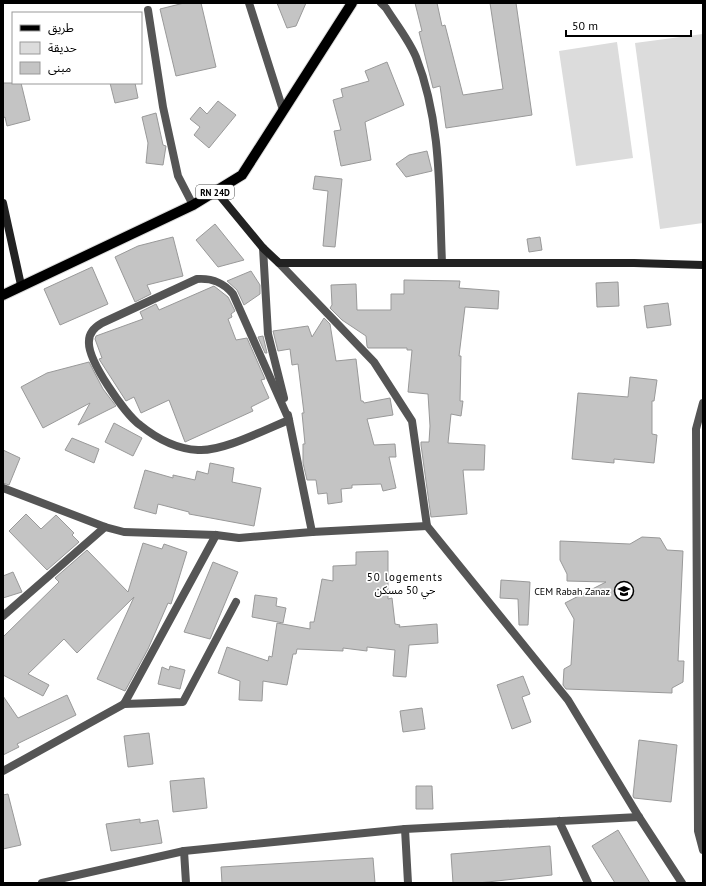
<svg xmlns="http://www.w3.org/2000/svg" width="706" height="886" viewBox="0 0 706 886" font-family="'PT Sans','Noto Sans Arabic',sans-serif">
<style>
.green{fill:#dcdcdc}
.building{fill:#c4c4c4;stroke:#999}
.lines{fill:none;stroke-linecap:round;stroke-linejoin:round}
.primary-casing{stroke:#dbdbdb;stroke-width:12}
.street{stroke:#555;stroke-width:8}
.secondary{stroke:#222;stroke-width:8}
.primary{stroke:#000;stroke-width:10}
.labels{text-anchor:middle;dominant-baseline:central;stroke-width:3.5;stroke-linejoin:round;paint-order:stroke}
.shield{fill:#fff;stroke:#4c4c4c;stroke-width:1}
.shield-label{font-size:9px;font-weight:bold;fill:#000}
.poi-label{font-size:10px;fill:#000;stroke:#fff;text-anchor:end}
.neighbourhood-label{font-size:11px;letter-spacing:1px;fill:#000;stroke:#fff}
</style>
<rect width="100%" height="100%" fill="#fff"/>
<g class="green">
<path d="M703 34V223L660 229 635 43Z"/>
<path d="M617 42 633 158 576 166 559 51Z"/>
</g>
<g class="building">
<path d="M184 3H201L216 67 176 76 160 9Z"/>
<path d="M277 3H306L296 26 287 28Z"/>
<path d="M415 3H437L442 26 445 25 463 95 503 89 490 3H516L532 115 446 128 440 86 433 88 419 32 422 31Z"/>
<path d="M387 62 404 105 365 122 371 160 341 166 334 131 341 130 333 100 343 97 341 89 369 81 365 71Z"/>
<path d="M3 83H21L30 120 7 126 5 117 3 118Z"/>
<path d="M110 83H135L138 98 115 103Z"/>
<path d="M218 101 236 115 209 148 194 135 200 127 190 119 200 107 207 114Z"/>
<path d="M156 113 163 145 166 146 163 165 146 163 148 143 142 117Z"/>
<path d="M427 151 432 171 406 177 396 164 409 155Z"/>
<path d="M315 176 342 179 335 247 323 246 328 191 313 189Z"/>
<path d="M215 224 244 260 218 267 196 240Z"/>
<path d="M173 237 183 276 147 285 151 294 135 302 115 257 138 246Z"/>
<path d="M540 237 542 250 529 252 527 239Z"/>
<path d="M92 267 108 304 60 325 44 289Z"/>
<path d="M251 271 260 285V294L244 305 237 290 227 281Z"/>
<path d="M404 280 460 281 459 288 499 291 498 309 465 307 459 356H461L460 401H463L461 416 451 414 448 443 485 445 484 470H463L467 514 431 517 421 445V442H429L430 426 428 394 408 392 412 350H407V348H368L367 346 366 336 342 320 330 308 332 305 331 285 356 284 357 310H391V294H404Z"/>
<path d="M618 282 619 306 597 307 596 283Z"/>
<path d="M214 286 228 297 235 311 231 314 232 317 228 319 236 340 247 338 265 379 261 380 269 398 251 407 253 411 185 442 169 400 141 413 134 397 126 401 99 359 102 358 95 339 96 336 143 319 140 312 156 304 159 310Z"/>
<path d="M668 303 671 325 647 328 644 306Z"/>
<path d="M324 318 330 324 336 361 356 359 361 401H363L364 403 390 398 393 415 367 419 374 445 395 444 396 457H389L396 488 383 491 381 484 352 485V488L341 489 342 502 328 504 327 493 318 494 316 480H307L303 463V444H305L302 413H304L298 364 292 365 290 349 278 351 273 331 308 326 312 337Z"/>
<path d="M263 336 267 353H265L258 337Z"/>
<path d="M89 362 103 389 116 406 78 425 90 403 43 428 21 387 47 373Z"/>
<path d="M630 377 657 380 654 401H652V434L657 435 654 463 614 459V463L572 459 578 393 628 397Z"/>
<path d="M114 423 142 438 133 456 105 442Z"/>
<path d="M72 438 99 449 94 463 65 450Z"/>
<path d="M3 450 20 458 9 485 3 483Z"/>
<path d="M210 463 234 468 232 482 261 488 254 526 189 514V512L158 504 156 514 134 508 145 470 173 478V475L195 480 197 471 208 474Z"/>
<path d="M26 514 41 529 56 515 74 533 72 535 79 542 47 570 9 531Z"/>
<path d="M642 537 660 538 667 550 683 551 678 661H684L683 682 672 688V693L566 689 563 685 564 669 571 665 574 619 565 603 606 582 567 581V574L560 560V541L630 544Z"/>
<path d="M143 543 162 549 164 544 187 552 171 604 168 603 148 649 125 691 97 679 134 597 77 653 64 639 28 674 49 685 43 696 3 675V637L59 582 55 578 87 550 128 592Z"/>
<path d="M388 551V599L392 598 395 624 400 625 399 627 437 624 438 643 409 645 406 677 393 676 395 650 367 647V651L343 648V651L297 649 296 654H293L287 685 263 681 262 701 239 700 240 681 218 673 227 647 268 661 269 656 272 657 277 623 310 629V622H314L322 579 333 581V566L356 565V552Z"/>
<path d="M213 562 238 572 210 639 184 632Z"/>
<path d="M13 572 22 592 3 598V576Z"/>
<path d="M501 580 530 582 528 625H519L518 599 500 598Z"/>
<path d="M255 595 277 598 276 606 286 608 283 623 252 617Z"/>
<path d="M170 666 185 670 180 689 158 684 162 667 169 670Z"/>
<path d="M523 676 530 694 522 697 531 722 512 729 497 685Z"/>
<path d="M67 695 76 715 17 744 19 747 3 755V696L18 718Z"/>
<path d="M422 708 425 729 403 732 400 711Z"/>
<path d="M149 733 153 764 128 767 124 736Z"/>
<path d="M639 740 677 745 671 802 634 798 633 796Z"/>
<path d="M204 778 207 808 173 812 170 781Z"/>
<path d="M416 786H432L433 809H416Z"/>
<path d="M8 794 21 845 3 849V795Z"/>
<path d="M140 819V823L158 820 162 843 111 851 106 824Z"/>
<path d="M618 830 650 883H615L592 846Z"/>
<path d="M550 846 552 875 478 883H453L451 854Z"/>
<path d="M373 858 375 883H222L221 867Z"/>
</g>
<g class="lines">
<defs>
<path id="primary" d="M3 295 193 205 242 175 352 3"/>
</defs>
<use href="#primary" class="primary-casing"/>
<g class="street">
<path d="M249 3 283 110"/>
<path d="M381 3 386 8C396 24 409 40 416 57 442 123 439 194 442 263"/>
<path d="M148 10 163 107 178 176 193 205"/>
<path d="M263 248 268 334 284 398"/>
<path d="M279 263 374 362 412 421 427 526 568 700 639 817 682 883"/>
<path d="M197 279C212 278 223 282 233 294L289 420C266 429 222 452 198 450 177 449 156 438 140 425 125 414 87 360 89 341 89 333 95 327 102 323Z"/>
<path d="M703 403 696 429 698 831 703 850"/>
<path d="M288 415 312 532"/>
<path d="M3 488 105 527 124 532 216 535 239 538 312 532 427 526"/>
<path d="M3 616 105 527"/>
<path d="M124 704 183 702 236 602"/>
<path d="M3 771 124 704 216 535"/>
<path d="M559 821 588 883"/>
<path d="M405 829 408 883"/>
<path d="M184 851 186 883"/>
<path d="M42 883 184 851 405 829 639 817"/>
</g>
<g class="secondary">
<path d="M216 191 263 248 279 263H634L703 265"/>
<path d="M3 203 21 285"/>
</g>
<use href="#primary" class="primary"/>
</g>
<defs>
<symbol id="school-ring" viewBox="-11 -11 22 22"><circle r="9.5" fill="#fff" stroke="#000" stroke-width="1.5"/><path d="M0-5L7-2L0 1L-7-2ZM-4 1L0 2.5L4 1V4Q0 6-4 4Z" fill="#000"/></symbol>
</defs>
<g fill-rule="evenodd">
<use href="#school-ring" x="613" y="580" width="22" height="22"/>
</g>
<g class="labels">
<rect class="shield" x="196" y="185" width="38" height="14" rx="3"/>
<g class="shield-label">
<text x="215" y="192">RN 24D</text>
</g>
<g class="poi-label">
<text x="610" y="591">CEM Rabah Zanaz</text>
</g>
<g class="neighbourhood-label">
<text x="405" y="577">50 logements<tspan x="405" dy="13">حي 50 مسكن</tspan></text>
</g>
</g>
<rect width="706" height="886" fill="none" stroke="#000000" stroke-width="8"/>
<rect x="12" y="12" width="130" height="72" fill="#ffffff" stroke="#999999"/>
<rect x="20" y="25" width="20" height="6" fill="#000000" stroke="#999999"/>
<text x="48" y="32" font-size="12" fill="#000000">طريق</text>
<rect x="20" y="42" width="20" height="12" fill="#dcdcdc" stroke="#999999"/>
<text x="48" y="52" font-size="12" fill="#000000">حديقة</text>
<rect x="20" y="62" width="20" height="12" fill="#c4c4c4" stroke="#999999"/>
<text x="48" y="72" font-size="12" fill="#000000">مبنى</text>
<path d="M566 30v6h125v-6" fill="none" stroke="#000000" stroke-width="2"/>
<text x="572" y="30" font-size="12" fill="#000000" stroke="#ffffff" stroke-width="3" paint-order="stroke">50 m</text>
</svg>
